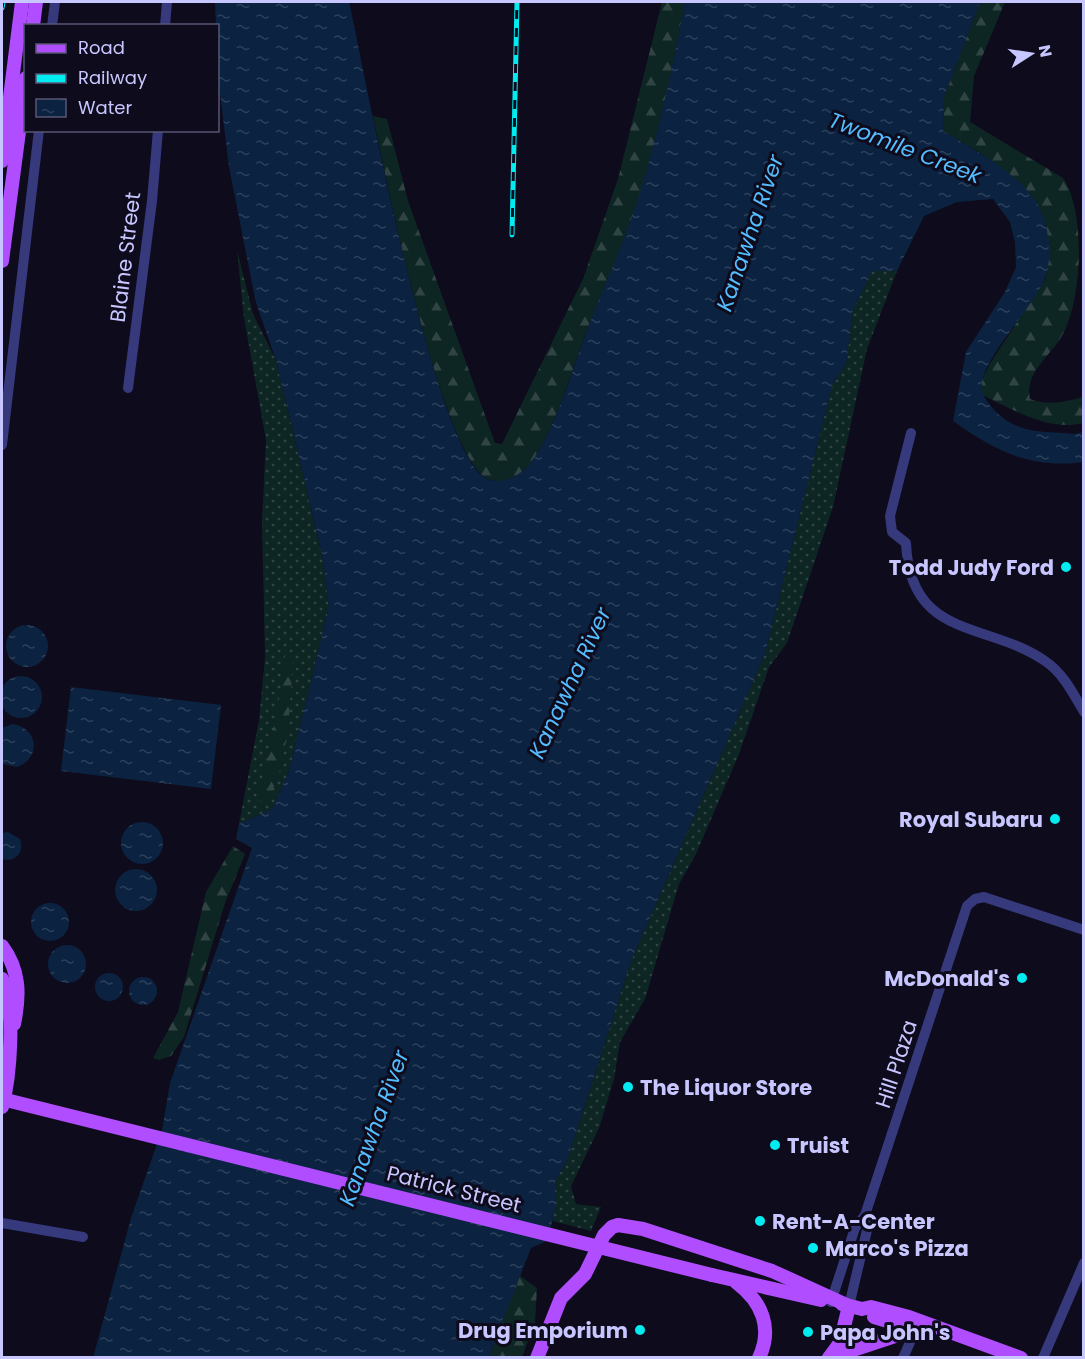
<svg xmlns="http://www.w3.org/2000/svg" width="1085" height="1359" viewBox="0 0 1085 1359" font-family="Poppins,sans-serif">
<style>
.grass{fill:url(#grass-dots)}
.forest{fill:url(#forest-firs)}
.water{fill:url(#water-ripples)}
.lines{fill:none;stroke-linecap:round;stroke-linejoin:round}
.minor{stroke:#36397c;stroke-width:10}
.major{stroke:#af4dff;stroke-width:14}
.rail-casing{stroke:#00ecf1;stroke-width:5}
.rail{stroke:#0d0b1c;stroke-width:3;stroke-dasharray:9;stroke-linecap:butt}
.major-bridge{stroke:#af4dff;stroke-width:14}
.poi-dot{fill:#00ecf1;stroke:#0d0b1c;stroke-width:2}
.labels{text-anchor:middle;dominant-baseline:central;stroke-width:6;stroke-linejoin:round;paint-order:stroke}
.street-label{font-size:21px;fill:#c8c6ff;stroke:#0d0b1c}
.poi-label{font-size:21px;font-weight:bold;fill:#c8c6ff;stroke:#0d0b1c;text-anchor:start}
.water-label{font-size:22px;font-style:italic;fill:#54bdff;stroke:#0d0b1c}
</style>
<defs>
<pattern id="grass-dots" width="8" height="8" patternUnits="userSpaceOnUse" patternTransform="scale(1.5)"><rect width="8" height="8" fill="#0e2623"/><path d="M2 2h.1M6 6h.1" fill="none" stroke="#304444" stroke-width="1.8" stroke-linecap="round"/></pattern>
<pattern id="forest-firs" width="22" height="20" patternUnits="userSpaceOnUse" patternTransform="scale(1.5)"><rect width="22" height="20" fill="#0e2623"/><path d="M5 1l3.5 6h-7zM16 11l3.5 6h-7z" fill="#304444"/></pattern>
<pattern id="water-ripples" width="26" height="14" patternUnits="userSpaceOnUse" patternTransform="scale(1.5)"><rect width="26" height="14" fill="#0b2340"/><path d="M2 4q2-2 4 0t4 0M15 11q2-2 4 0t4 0" fill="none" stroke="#2d415d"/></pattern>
</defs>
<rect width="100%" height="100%" fill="#0d0b1c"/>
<g class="grass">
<path d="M237 250 253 314 276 360 322 555 329 607 289 771 272 809 239 824 259 720 265 657 262 522 266 440 244 318Z"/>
<path d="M872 270 897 271 867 349 833 507 787 643 769 667 739 754 696 854 679 884 645 999 620 1042 614 1079 599 1128 571 1186 576 1204 601 1207 591 1231 553 1221 555 1181 567 1161 631 961 765 654 832 385 846 364 853 309Z"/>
</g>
<g class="forest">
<path d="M662 2H685C673 65 660 129 641 191 625 241 603 289 584 338 571 373 552 437 529 465 520 476 502 485 488 479 442 459 385 173 373 116L387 119 408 201 495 443 502 444 583 279 618 179Z"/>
<path d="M980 2H1005L974 76 970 122 1063 178C1085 210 1083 293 1064 332 1053 355 1024 371 1030 399 1049 406 1064 402 1083 397V423C1049 432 1012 409 982 395L981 382 989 365 1046 278 1049 251 1046 226 1034 199 1012 177 979 152 943 131 944 97Z"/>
<path d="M285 655 292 659C292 690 288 783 263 802L257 801 258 795 277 714Z"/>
<path d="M233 846 245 854 225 903 184 1037 171 1056 159 1060 153 1058 178 1012 206 892Z"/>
<path d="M519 1275 537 1288 535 1322 522 1357 489 1358Z"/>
</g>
<g class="water">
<path d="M215 2H349C365 72 434 455 487 479 502 485 520 476 529 465 554 434 571 373 585 336 603 287 626 239 641 189 660 128 673 65 685 2H980L944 97 943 131C971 148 1015 171 1034 199 1048 218 1054 255 1045 278 1034 306 984 357 982 383 981 392 984 397 989 404 1014 435 1039 431 1075 434L1083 432V462C1031 469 995 451 953 421L966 352 1005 292 1016 267 1015 242 1010 222 993 199 957 202 924 216 897 271H872L853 309 846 364 832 385 765 654 631 961 567 1161 555 1181V1211L547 1241 531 1248 489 1357 93 1358 131 1218 162 1130 170 1083 252 848 236 839 239 824 272 809 289 771 329 607 322 554 276 360 256 303 229 167 218 77Z"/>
<circle cx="27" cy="646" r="21"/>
<circle cx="21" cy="697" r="21"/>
<path d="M71 687 221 705 211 789 61 771Z"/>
<path d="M12 724C38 727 42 758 17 767L2 764V728Z"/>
<circle cx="142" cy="843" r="21"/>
<path d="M8 832 20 839C25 852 15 863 2 859V833Z"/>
<circle cx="136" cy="890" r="21"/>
<circle cx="50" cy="922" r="19"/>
<circle cx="67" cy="964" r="19"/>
<circle cx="109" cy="987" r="14"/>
<circle cx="143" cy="991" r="14"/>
</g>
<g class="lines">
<g class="minor">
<path d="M52 26 55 2"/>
<path d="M165 26 167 2"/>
<path d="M128 388 152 201 158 130"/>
<path d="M911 433 890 516 892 532 906 543C910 640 987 621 1045 661 1063 673 1073 693 1084 712"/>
<path d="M2 445 39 130"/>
<path d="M865 1215 967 906 975 899 984 897 1084 930"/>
<path d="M2 1223 83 1237"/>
<path d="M831 1302 855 1228 865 1215 868 1226 849 1306"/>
<path d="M903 1358 916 1329"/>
<path d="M1043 1358 1084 1263"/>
</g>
<g class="major">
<path d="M33 26 36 2"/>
<path d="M2 161 22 2"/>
<path d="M2 261 26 78"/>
<path d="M2 946C20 970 20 995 14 1024"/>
<path d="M2 979C16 1007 10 1077 2 1107"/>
<path d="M712 1275 821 1300"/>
<path d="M737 1283C762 1302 773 1328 759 1358"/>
<path d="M842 1304 862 1309 871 1307 909 1317 1021 1358"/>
<path d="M874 1317 928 1333"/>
<path d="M537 1358 561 1298 585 1274 604 1235 612 1227 618 1225 643 1229 772 1271 849 1306"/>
<path d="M829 1358 916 1329"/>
<path d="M829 1358 840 1343 849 1306"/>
</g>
<defs>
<g id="rail">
<path d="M2 8 3 2"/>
<path d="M512 235 517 2"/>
</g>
</defs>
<use href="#rail" class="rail-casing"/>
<use href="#rail" class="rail"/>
<path class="major-bridge" d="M2 1099 712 1275"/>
</g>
<g class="poi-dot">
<circle cx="1066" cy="567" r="6"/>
<circle cx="1055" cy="819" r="6"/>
<circle cx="1022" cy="978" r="6"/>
<circle cx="628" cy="1087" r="6"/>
<circle cx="775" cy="1145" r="6"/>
<circle cx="760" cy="1221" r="6"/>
<circle cx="813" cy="1248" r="6"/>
<circle cx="640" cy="1330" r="6"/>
<circle cx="808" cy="1332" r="6"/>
</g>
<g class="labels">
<g class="street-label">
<text transform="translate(125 257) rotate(-83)">Blaine Street</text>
<text transform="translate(896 1064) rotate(-72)">Hill Plaza</text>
<text transform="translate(454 1189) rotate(14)">Patrick Street</text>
</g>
<g class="poi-label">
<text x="1054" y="567" text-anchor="end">Todd Judy Ford</text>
<text x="1043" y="819" text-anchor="end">Royal Subaru</text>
<text x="1010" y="978" text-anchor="end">McDonald's</text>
<text x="640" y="1087">The Liquor Store</text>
<text x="787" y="1145">Truist</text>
<text x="772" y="1221">Rent-A-Center</text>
<text x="825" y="1248">Marco's Pizza</text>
<text x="628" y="1330" text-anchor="end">Drug Emporium</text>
<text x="820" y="1332">Papa John's</text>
</g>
<g class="water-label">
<text transform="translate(905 148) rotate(21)">Twomile Creek</text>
<text transform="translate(750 233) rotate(-71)">Kanawha River</text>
<text transform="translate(570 683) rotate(-65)">Kanawha River</text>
<text transform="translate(374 1128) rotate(-70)">Kanawha River</text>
</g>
</g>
<rect width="1085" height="1359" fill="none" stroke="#c8c6ff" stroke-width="6"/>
<rect x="24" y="24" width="195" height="108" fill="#0d0b1c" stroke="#585677" stroke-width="1.5"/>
<rect x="36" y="44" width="30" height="9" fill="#af4dff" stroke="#585677" stroke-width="1.5"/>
<text x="78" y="54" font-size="18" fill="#c8c6ff">Road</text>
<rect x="36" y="74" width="30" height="9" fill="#00ecf1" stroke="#585677" stroke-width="1.5"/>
<text x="78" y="84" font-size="18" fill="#c8c6ff">Railway</text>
<rect x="36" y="99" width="30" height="18" fill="url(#water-ripples)" stroke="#585677" stroke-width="1.5"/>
<text x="78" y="114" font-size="18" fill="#c8c6ff">Water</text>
<g transform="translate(1031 54) rotate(78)" stroke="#0d0b1c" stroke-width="4.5" paint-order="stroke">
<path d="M0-4.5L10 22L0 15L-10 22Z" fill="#c8c6ff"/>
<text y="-9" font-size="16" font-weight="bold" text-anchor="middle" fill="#c8c6ff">N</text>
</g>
</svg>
